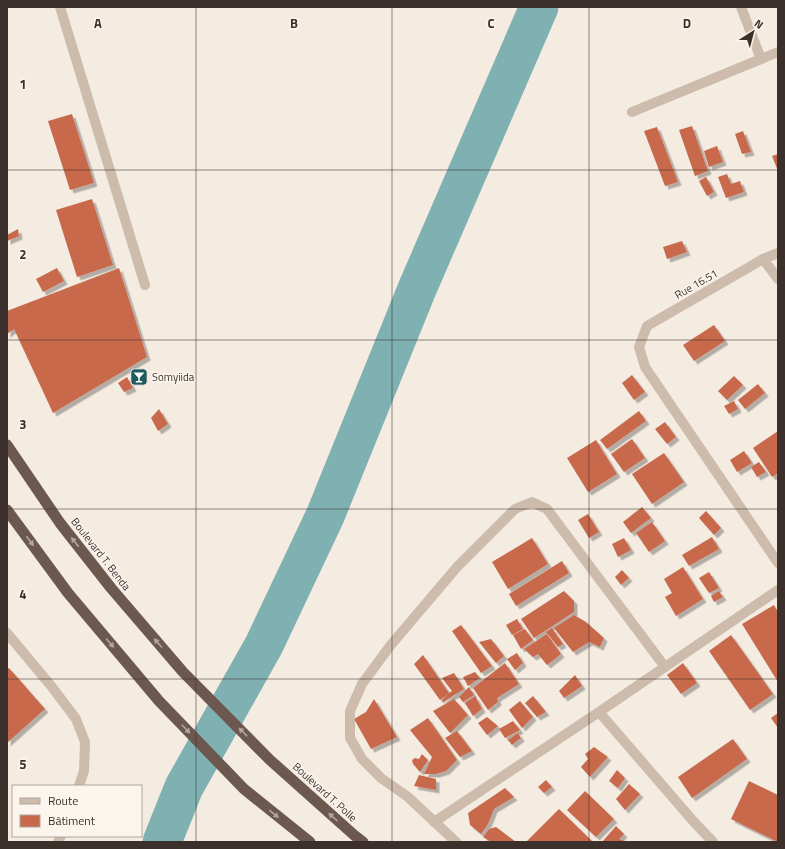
<svg xmlns="http://www.w3.org/2000/svg" width="785" height="849" viewBox="0 0 785 849" font-family="'Titillium Web',sans-serif">
<style>
.lines{fill:none;stroke-linecap:round;stroke-linejoin:round}
.river{stroke:#7fb0b2;stroke-width:39}
.building{fill:#c8694b;filter:url(#shadow)}
.minor{stroke:#cdbbac;stroke-width:10}
.trunk{stroke:#6c584f;stroke-width:11}
.oneway{fill:#b4a69e}
.grid{fill:none;stroke:#3b302b;stroke-width:1;stroke-opacity:0.55}
.labels{text-anchor:middle;dominant-baseline:central;stroke-width:3;stroke-linejoin:round;paint-order:stroke}
.street-label{font-size:11px;fill:#3b302b;stroke:#fbf5ee}
.poi-label{font-size:11px;fill:#3b302b;stroke:#fbf5ee;text-anchor:start}
.grid-label{font-size:13px;text-anchor:middle;font-weight:bold;fill:#3b302b;stroke:#fbf5ee;stroke-width:3;stroke-linejoin:round;paint-order:stroke}
</style>
<defs>
<filter id="shadow"><feDropShadow dx="3.5" dy="3.5" stdDeviation="0" flood-color="#0004"/></filter>
</defs>
<rect width="100%" height="100%" fill="#f4ebe1"/>
<g class="lines">
<path class="river" d="M162 842 184 787 264 645 325 516 417 289 539 7"/>
</g>
<g class="building">
<path d="M72 114 94 183 70 190 48 121Z"/>
<path d="M692 126 708 171 695 176 679 130Z"/>
<path d="M657 127 678 182 665 186 644 131Z"/>
<path d="M743 131 751 152 742 154 735 134Z"/>
<path d="M717 146 723 162 709 167 704 151Z"/>
<path d="M778 154V171L772 156Z"/>
<path d="M727 174 731 184 740 181 744 192 726 198 718 177Z"/>
<path d="M706 177 714 192 707 196 699 181Z"/>
<path d="M92 199 113 265 77 277 56 210Z"/>
<path d="M18 229 19 236 7 241V235Z"/>
<path d="M682 241 687 252 667 259 663 247Z"/>
<path d="M57 268 64 281 43 292 36 279Z"/>
<path d="M119 268 147 357 53 413 14 329 7 334V311Z"/>
<path d="M714 325 725 341 694 361 683 345Z"/>
<path d="M632 375 645 392 634 400 622 383Z"/>
<path d="M734 376 743 385 727 400 718 391Z"/>
<path d="M127 377 133 388 124 392 118 383Z"/>
<path d="M758 384 765 393 745 409 738 400Z"/>
<path d="M734 401 738 409 729 414 724 406Z"/>
<path d="M159 409 168 424 158 431 151 418Z"/>
<path d="M639 411 646 421 607 449 600 440Z"/>
<path d="M665 422 676 437 667 444 655 429Z"/>
<path d="M778 431V473L772 477 753 448Z"/>
<path d="M632 439 645 458 624 472 611 454Z"/>
<path d="M596 440 617 474 588 492 567 458Z"/>
<path d="M744 451 752 463 737 472 730 460Z"/>
<path d="M664 453 684 482 652 504 632 474Z"/>
<path d="M759 462 766 472 757 477 751 467Z"/>
<path d="M642 507 651 518 631 533 623 522Z"/>
<path d="M706 511 721 528 714 535 699 518Z"/>
<path d="M588 514 599 532 589 538 578 520Z"/>
<path d="M652 522 665 541 649 552 636 533Z"/>
<path d="M712 537 719 549 689 566 682 555Z"/>
<path d="M532 538 548 564 508 589 492 562Z"/>
<path d="M624 538 631 550 618 557 612 544Z"/>
<path d="M562 561 569 573 516 606 509 594Z"/>
<path d="M683 567 703 599 676 616 665 597 672 593 664 579Z"/>
<path d="M622 570 629 578 621 585 615 577Z"/>
<path d="M709 572 719 588 709 593 699 578Z"/>
<path d="M564 591 574 601V612L534 638 521 619Z"/>
<path d="M719 591 723 597 714 602 711 596Z"/>
<path d="M774 605 778 612V682L742 624Z"/>
<path d="M574 615 586 622 604 638 600 647 589 642 573 652 554 628Z"/>
<path d="M517 619 523 629 512 635 506 625Z"/>
<path d="M461 625 492 666 481 673 452 631Z"/>
<path d="M552 628 563 644 558 647 546 632Z"/>
<path d="M525 629 533 640 521 649 513 635Z"/>
<path d="M547 634 561 654 547 665 538 654 533 657 524 649Z"/>
<path d="M731 635 773 694 750 710 709 651Z"/>
<path d="M491 639 504 656 496 663 479 642Z"/>
<path d="M517 653 523 663 515 670 507 659Z"/>
<path d="M423 655 449 693 452 691 442 678 454 673 464 689 443 702 442 700 448 694 440 700 414 664Z"/>
<path d="M505 663 519 684 497 698 498 702 488 710 473 688Z"/>
<path d="M683 663 697 683 681 694 667 675Z"/>
<path d="M9 668 45 709 7 743V669Z"/>
<path d="M475 672 480 678 468 686 463 677Z"/>
<path d="M575 675 582 686 564 698 559 691Z"/>
<path d="M469 687 474 695 463 702 459 697Z"/>
<path d="M475 696 482 709 473 716 465 703Z"/>
<path d="M533 696 546 712 537 717 525 703Z"/>
<path d="M374 699 397 737 371 749 354 719 366 712Z"/>
<path d="M454 699 468 715 450 733 433 711Z"/>
<path d="M520 701 533 717 522 728 509 710Z"/>
<path d="M778 713V728L771 718Z"/>
<path d="M487 717 498 726 487 735 478 723Z"/>
<path d="M428 718 457 760 446 771 436 774H424L432 757 410 730Z"/>
<path d="M513 721 520 730 505 738 499 729Z"/>
<path d="M457 731 472 751 460 757 445 738Z"/>
<path d="M518 733 521 738 512 745 508 740Z"/>
<path d="M733 739 747 759 692 798 678 777Z"/>
<path d="M594 747 608 757 590 777 581 767 588 759 585 754Z"/>
<path d="M422 754 428 760 420 772 413 764 412 760 415 758 419 759Z"/>
<path d="M617 770 625 778 618 788 609 781Z"/>
<path d="M419 775 436 779V790L414 786Z"/>
<path d="M546 780 552 787 544 793 538 787Z"/>
<path d="M749 781 778 795V842L731 819Z"/>
<path d="M629 784 640 794 625 810 616 799Z"/>
<path d="M505 788 514 797 494 809 488 824 481 834 470 825 468 813Z"/>
<path d="M585 791 614 819 596 837 567 810Z"/>
<path d="M559 809 592 841 591 842H526Z"/>
<path d="M616 826 624 834 619 839 628 842H602Z"/>
<path d="M496 827 516 842H491L483 837 489 829Z"/>
</g>
<g class="lines">
<g class="minor">
<path d="M60 7 145 285"/>
<path d="M741 7 761 59"/>
<path d="M632 112 778 52"/>
<path d="M778 253 763 259 647 326 639 347 645 367 778 563"/>
<path d="M763 259 778 279"/>
<path d="M7 633 52 687 76 719 85 742 84 771 79 786"/>
<path d="M599 712 694 822 713 842"/>
<path d="M434 822 599 712 778 590"/>
<path d="M58 842 61 836"/>
<path d="M456 842 408 797 381 778 362 759 350 738V711L362 684 390 646 457 567 515 509 532 502 547 509 665 667"/>
</g>
<g class="trunk">
<path d="M7 445 60 523 111 588 183 672 270 760 354 835 363 842"/>
<path d="M7 510 68 593 159 701 244 789 310 842"/>
</g>
</g>
<defs><path id="oneway-solid" d="M-6-.8H1V-3.2L6.5 0L1 3.2V.8H-6Z"/></defs>
<g class="oneway">
<use href="#oneway-solid" transform="translate(30 541) rotate(53)"/>
<use href="#oneway-solid" transform="translate(75 542) rotate(-128)"/>
<use href="#oneway-solid" transform="translate(110 643) rotate(50)"/>
<use href="#oneway-solid" transform="translate(158 643) rotate(-131)"/>
<use href="#oneway-solid" transform="translate(186 729) rotate(46)"/>
<use href="#oneway-solid" transform="translate(243 732) rotate(-135)"/>
<use href="#oneway-solid" transform="translate(274 814) rotate(39)"/>
<use href="#oneway-solid" transform="translate(333 817) rotate(-138)"/>
</g>
<path class="grid" d="M196 7V842M392 7V842M589 7V842M7 170H778M7 340H778M7 509H778M7 679H778"/>
<defs>
<symbol id="bar-square" viewBox="-11 -11 22 22"><rect x="-9" y="-9" width="18" height="18" rx="4" fill="#1f5a5e" stroke="#fbf5ee"/><path d="M-6-5H6L.8 .8V4.5H3.5V6h-7V4.5H-.8V.8Z" fill="#fff"/></symbol>
</defs>
<g fill-rule="evenodd">
<use href="#bar-square" x="129" y="367" width="20" height="20"/>
</g>
<g class="labels">
<g class="street-label">
<text transform="translate(696 284) rotate(-30)">Rue 16.51</text>
<text transform="translate(101 554) rotate(52)">Boulevard T. Benda</text>
<text transform="translate(325 792) rotate(42)">Boulevard T. Polle</text>
</g>
<g class="poi-label">
<text x="152" y="377">Somyiida</text>
</g>
</g>
<g class="grid-label">
<text x="98" y="28">A</text>
<text x="294" y="28">B</text>
<text x="491" y="28">C</text>
<text x="687" y="28">D</text>
<text x="23" y="89">1</text>
<text x="23" y="259">2</text>
<text x="23" y="429">3</text>
<text x="23" y="599">4</text>
<text x="23" y="769">5</text>
</g>
<rect width="785" height="849" fill="none" stroke="#3b302b" stroke-width="16"/>
<rect x="12" y="785" width="130" height="52" fill="#fbf5ee" stroke="#aea6a0"/>
<rect x="20" y="798" width="20" height="6" fill="#cdbbac" stroke="#aea6a0"/>
<text x="48" y="805" font-size="12" fill="#3b302b">Route</text>
<rect x="20" y="815" width="20" height="12" fill="#c8694b" stroke="#aea6a0"/>
<text x="48" y="825" font-size="12" fill="#3b302b">Bâtiment</text>
<g transform="translate(753 32) rotate(36)" stroke="#fbf5ee" stroke-width="3" paint-order="stroke">
<path d="M0-3L7 15L0 10L-7 15Z" fill="#3b302b"/>
<text y="-6" font-size="11" font-weight="bold" text-anchor="middle" fill="#3b302b">N</text>
</g>
</svg>
